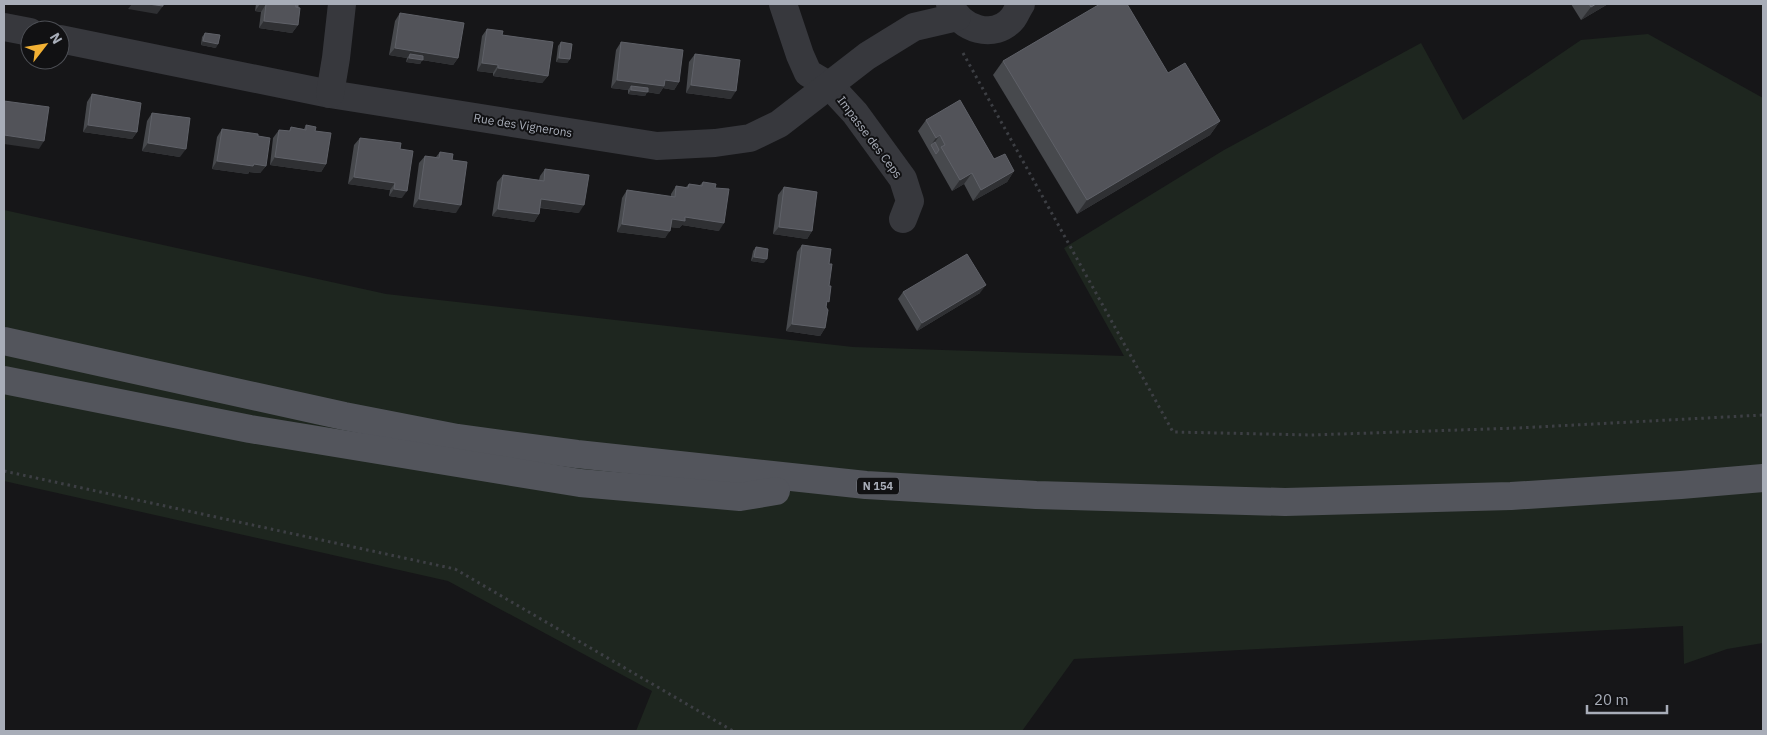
<svg xmlns="http://www.w3.org/2000/svg" width="1767" height="735" viewBox="0 0 1767 735" font-family="'IBM Plex Sans',sans-serif">
<style>
.green{fill:#1e261f}
.lines{fill:none;stroke-linecap:round;stroke-linejoin:round}
.path{stroke:#3d3f44;stroke-width:3;stroke-dasharray:2.5 4;stroke-linecap:butt}
.street{stroke:#37383d;stroke-width:28}
.primary{stroke:#53555c;stroke-width:28}
.wall{fill:#47494d}
.shaded-wall{fill:#2f3033}
.building{fill:#525359;stroke:#5f6168}
.labels{text-anchor:middle;dominant-baseline:central;stroke-width:4;stroke-linejoin:round;paint-order:stroke}
.shield{fill:#111113;stroke:#7b7e86;stroke-width:1}
.shield-label{font-size:11px;font-weight:bold;fill:#a8adb8}
.street-label{font-size:12px;fill:#a8adb8;stroke:#111113}
</style>
<rect width="100%" height="100%" fill="#161618"/>
<path class="green" d="M1648 34 1763 98V643L1727 649 1684 664 1683 626 1074 659 1022 731H636L652 691 448 581 4 481V210L386 294 853 347 1124 356 1064 248 1224 150 1421 43 1463 120 1581 40Z"/>
<g class="lines">
<g class="path">
<path d="M963 53 1173 432 1311 435 1518 428 1763 415"/>
<path d="M4 471 455 569 733 731"/>
</g>
<g class="street">
<path d="M783 4 800 55 808 73 830 86 855 113 903 179 910 201 903 219"/>
<path d="M950 4C959 29 995 41 1013 18 1016 14 1018 8 1021 4"/>
<path d="M4 27 30 32"/>
<path d="M60 39 330 94 657 146 715 143 750 138 779 124 867 56 914 27 957 17"/>
<path d="M330 94 336 58 342 4"/>
</g>
<g class="primary">
<path d="M4 341 344 416 457 438 577 454 866 485 1036 495 1285 502 1511 496 1681 485 1763 478"/>
<path d="M4 380 250 429 580 483 740 497 776 491"/>
</g>
</g>
<g class="wall">
<path d="M256 4H298V25L292 33 259 28 261 12 255 11Z"/>
<path d="M1571 4H1608L1581 20Z"/>
<path d="M400 13 458 58 453 65 422 60 420 64 406 62 407 58 389 55 395 21Z"/>
<path d="M487 29 502 35 548 76 542 83 493 76V73L477 71 482 36Z"/>
<path d="M205 33 216 48 201 45 202 37Z"/>
<path d="M561 42 570 59 567 63 556 62 558 46Z"/>
<path d="M621 42 679 82 674 90 663 88 659 94 647 92 645 96 628 94V90L611 88 616 50Z"/>
<path d="M695 54 731 99 686 93 689 62Z"/>
<path d="M1003 61 1220 121 1210 135 1077 214 993 75Z"/>
<path d="M92 94 137 132 132 139 83 132 87 102Z"/>
<path d="M152 113 180 157 142 151 147 121Z"/>
<path d="M926 120 994 159 1014 171 1007 182 973 201 964 184 952 191 918 131Z"/>
<path d="M306 125 315 131 326 164 321 172 270 165 273 138 279 130 289 131 291 127 304 129Z"/>
<path d="M222 129 258 136 266 166 260 173 249 172 248 174 212 169 217 137Z"/>
<path d="M360 138 400 149 402 198 389 196 390 190 348 184 354 145Z"/>
<path d="M440 152 452 160 456 213 413 207 419 163 425 156 436 157Z"/>
<path d="M545 169 579 213 540 208 539 214 534 222 492 216 497 182 503 175 539 180 540 176Z"/>
<path d="M703 182 715 188 719 231 682 225 679 228 671 227 665 238 617 232 622 198 627 190 671 197V194L676 186 686 187 689 184 700 185Z"/>
<path d="M784 187 812 231 807 239 773 234 778 195Z"/>
<path d="M802 245 829 264 825 328 820 336 786 331 797 252Z"/>
<path d="M756 247 764 263 751 261 753 251Z"/>
<path d="M903 292 980 293 917 331 898 299Z"/>
</g>
<g class="shaded-wall">
<path d="M132 4H148L163 6 157 14 128 9Z"/>
<path d="M260 4H266L261 12 255 11Z"/>
<path d="M1596 4H1608L1581 20 1591 7Z"/>
<path d="M264 21 298 25 292 33 259 28Z"/>
<path d="M203 41 218 44 216 48 201 45Z"/>
<path d="M395 48 458 58 453 65 422 60 420 64 406 62 409 58 410 54 407 58 389 55Z"/>
<path d="M559 58 570 59 567 63 556 62Z"/>
<path d="M482 63 498 65 493 73 477 71Z"/>
<path d="M498 68 548 76 542 83 493 76Z"/>
<path d="M617 80H665L679 82 674 90 663 88 659 94 647 92 645 96 628 94 631 90V86L628 90 611 88Z"/>
<path d="M691 85 736 91 731 99 686 93Z"/>
<path d="M1220 121 1210 135 1077 214 1087 200Z"/>
<path d="M88 125 137 132 132 139 83 132Z"/>
<path d="M4 135 44 141 39 149 4 144Z"/>
<path d="M940 135 932 146 931 145 936 138Z"/>
<path d="M148 143 186 149 180 157 142 151Z"/>
<path d="M275 157 326 164 321 172 270 165Z"/>
<path d="M217 161 254 164 266 166 260 173 249 172 248 174 212 169Z"/>
<path d="M1014 171 1007 182 973 201 981 190Z"/>
<path d="M972 173 964 184 952 191 960 180Z"/>
<path d="M354 177 395 183 390 190 348 184Z"/>
<path d="M394 189 407 191 402 198 389 196Z"/>
<path d="M419 199 461 205 456 213 413 207Z"/>
<path d="M541 199 584 205 579 213 536 207Z"/>
<path d="M498 209 539 214 534 222 492 216Z"/>
<path d="M685 217 724 223 719 231 682 225 679 228 667 227 672 219Z"/>
<path d="M622 224 670 231 665 238 617 232Z"/>
<path d="M779 227 812 231 807 239 773 234Z"/>
<path d="M754 257 767 259 764 263 751 261Z"/>
<path d="M986 285 980 293 917 331 922 323Z"/>
<path d="M792 324 825 328 820 336 786 331Z"/>
</g>
<g class="building">
<path d="M148 4H163V6Z"/>
<path d="M266 4H296V7L300 8 298 25 264 21Z"/>
<rect x="296" y="4" width="2" height="3"/>
<path d="M1100 4H1127L1168 73 1185 63 1220 121 1087 200 1003 61Z"/>
<path d="M1589 4H1596L1591 7Z"/>
<path d="M400 13 464 23 458 58 395 48Z"/>
<path d="M487 29 503 31 502 35 553 42 548 76 498 68V65L482 63Z"/>
<path d="M205 33 220 35 218 44 203 41Z"/>
<path d="M561 42 572 44 570 59 559 58Z"/>
<path d="M621 42 683 50 679 82 665 80 664 86 617 80Z"/>
<path d="M410 54 423 56V60L409 58Z"/>
<path d="M695 54 740 60 736 91 691 85Z"/>
<path d="M631 86 648 88V92L631 90Z"/>
<path d="M92 94 141 103 137 132 88 125Z"/>
<path d="M960 100 994 159 1005 154 1014 171 981 190 972 173 960 180 941 147 945 145 940 135 936 138 926 120Z"/>
<path d="M4 101 49 107 44 141 4 135Z"/>
<path d="M152 113 190 118 186 149 148 143Z"/>
<path d="M306 125 316 127 315 131 331 133 326 164 275 157 279 130 290 131 291 127 306 130Z"/>
<path d="M222 129 258 134V136L270 138 266 166 254 164 253 166 217 161Z"/>
<path d="M360 138 401 143 400 149 413 151 407 191 394 189 395 183 354 177Z"/>
<path d="M935 142 939 150 936 154 931 145Z"/>
<path d="M440 152 453 154 452 160 467 162 461 205 419 199 425 156 439 158Z"/>
<path d="M545 169 589 175 584 205 541 199 539 214 498 209 503 175 544 181Z"/>
<path d="M703 182 716 184 715 188 729 189 724 223 685 217V221L672 219 670 231 622 224 627 190 675 197 676 186 688 188 689 184 702 186Z"/>
<path d="M784 187 817 192 812 231 779 227Z"/>
<path d="M802 245 831 249 829 264H832L829 286H831L829 302 827 301 826 307 828 310 825 328 792 324Z"/>
<path d="M756 247 768 249 767 259 754 257Z"/>
<path d="M967 254 986 285 922 323 903 292Z"/>
</g>
<g class="labels">
<rect class="shield" x="857" y="477.5" width="42" height="17" rx="4"/>
<g class="shield-label">
<text x="878" y="486">N 154</text>
</g>
<g class="street-label">
<text transform="translate(523 125) rotate(9)">Rue des Vignerons</text>
<text transform="translate(870 137) rotate(53)">Impasse des Ceps</text>
</g>
</g>
<rect width="1767" height="735" fill="none" stroke="#a8adb8" stroke-width="10"/>
<g transform="translate(45 45) rotate(59)"><circle r="24" fill="#111113" stroke="#4d4f55"/>
<path d="M0-4L9 19L0 12L-9 19Z" fill="#f2b134"/>
<text y="-8" font-size="14" font-weight="bold" text-anchor="middle" fill="#a8adb8">N</text>
</g>
<path d="M1587 705v8h80v-8" fill="none" stroke="#a8adb8" stroke-width="2.5"/>
<text x="1594" y="705" font-size="15" fill="#a8adb8" stroke="#111113" stroke-width="4" paint-order="stroke">20 m</text>
</svg>
